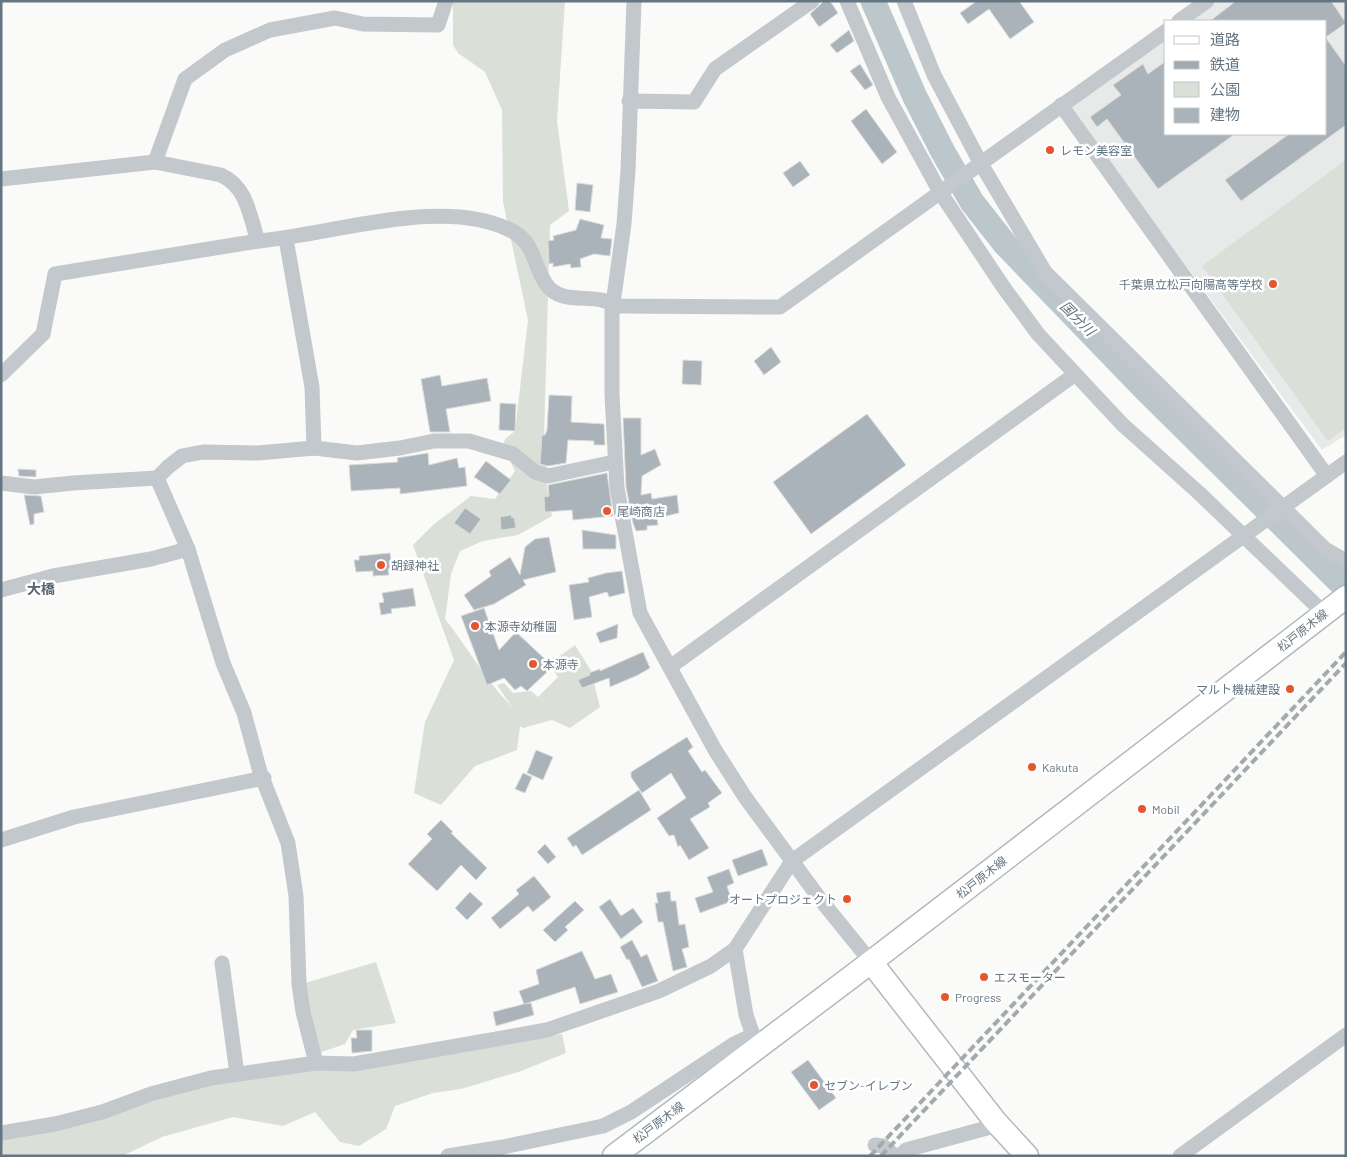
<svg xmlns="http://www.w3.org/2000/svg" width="1347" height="1157" viewBox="0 0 1347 1157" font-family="Barlow,'Noto Sans JP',sans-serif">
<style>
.built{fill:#e8e9e9}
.green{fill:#dadfd7}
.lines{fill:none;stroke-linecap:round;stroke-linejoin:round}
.river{stroke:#bbc7cb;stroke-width:25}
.building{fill:#aab3b9;stroke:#dcdcda}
.secondary-casing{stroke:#b3babf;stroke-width:25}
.street{stroke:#c3c8cc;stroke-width:15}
.secondary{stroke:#fff;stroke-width:22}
.rail{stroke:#a2aab0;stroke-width:4;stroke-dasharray:8 4;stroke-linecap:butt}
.poi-dot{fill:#e4572e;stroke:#fff;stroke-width:2}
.labels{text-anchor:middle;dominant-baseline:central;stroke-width:5;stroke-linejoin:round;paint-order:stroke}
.poi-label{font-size:12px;fill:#657683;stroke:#fff;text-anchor:start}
.street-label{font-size:12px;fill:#657683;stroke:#fff}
.water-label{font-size:14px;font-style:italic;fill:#60757c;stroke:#fff}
.neighbourhood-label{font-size:14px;font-weight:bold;fill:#57646e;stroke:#fff}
</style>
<rect width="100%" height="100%" fill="#fafaf8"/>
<path class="built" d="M1218 1H1346V435L1322 450 1070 109 1166 39V134H1326V21H1190Z"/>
<g class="green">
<path d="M453 1H565L557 121 569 211 550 225 544 439 547 488 552 516 518 535 483 541 460 551 451 574 445 619C468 648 486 681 512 707L497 685 504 683 513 693 531 691 538 697 558 677 549 664 575 645 591 671 600 707 570 728 552 720 523 728 520 726 517 750 475 766 441 805 414 793 425 722 454 660 413 545 433 525 471 496 495 499 515 471 503 447 505 439 515 431 528 320 503 202 502 110 485 72 458 53 453 45Z"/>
<path d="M1346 160V428L1328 441 1202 266Z"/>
<path d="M376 962 396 1023 353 1030 345 1044 319 1053 306 1002 305 983Z"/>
<path d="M562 1034 566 1053 521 1071 461 1089 433 1093 395 1106 386 1129 359 1146 340 1142 315 1112 283 1126 233 1117 162 1137 122 1156H1V1136L60 1128 218 1083 433 1055Z"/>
</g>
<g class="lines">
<path class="river" d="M873 1 915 97 943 152 972 202 1005 244 1144 388 1346 588"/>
</g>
<g class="building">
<path d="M824 1H830L838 13 819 27 810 14Z"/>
<path d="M977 1H1019L1034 22 1010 39 989 9 968 24 960 13Z"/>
<path d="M1236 1H1331L1346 23 1326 37V21H1210Z"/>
<path d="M849 30 854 41 837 53 830 45Z"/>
<path d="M1326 38 1346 66V125L1241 201 1225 180 1289 134H1326Z"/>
<path d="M1166 61V134H1235L1158 189 1107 119 1097 127 1090 117 1121 95 1113 85 1143 64 1148 74Z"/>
<path d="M860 64 873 85 865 90 850 71Z"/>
<path d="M866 109 897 152 882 164 851 121Z"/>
<path d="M800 161 810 175 793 187 783 173Z"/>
<path d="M577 183 593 185 590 212 575 210Z"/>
<path d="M580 219 604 225 601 238 612 239 610 256 594 254 580 259 581 267 571 268 570 264 553 267V263L549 264 548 241 554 240 553 236 576 230Z"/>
<path d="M771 347 781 362 764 375 754 361Z"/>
<path d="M683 360 702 361 701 385 682 384Z"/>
<path d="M440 375 442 386 487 378 491 401 446 409 450 432H430L421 379Z"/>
<path d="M549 395 572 396 571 422 604 424 605 445H594V441L568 440 566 463 548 466 540 464 542 435H545L547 430Z"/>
<path d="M500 403 516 404 515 431 499 430Z"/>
<path d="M867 414 906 465 811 534 773 482Z"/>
<path d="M623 418H641V455L655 449 661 465 642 476 641 495 651 493 652 499 677 495 679 513 657 518 658 525 647 526V530L636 531 633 523 626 487Z"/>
<path d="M428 453 429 465 457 458 459 468 465 467 467 486 400 494V488L351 491 349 465 398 462 397 458Z"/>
<path d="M486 461 511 480 500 494 474 477Z"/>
<path d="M18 469 36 470V477L19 476Z"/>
<path d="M607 473 613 516 573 520 572 510 545 512 544 497 549 496 548 485Z"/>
<path d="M24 495 41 496 44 512 34 514V524L30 525Z"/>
<path d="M465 508 481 519 470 534 454 523Z"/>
<path d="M511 515 512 518 514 517 516 528 501 530 500 517Z"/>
<path d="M582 530 616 535V549H583Z"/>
<path d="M549 537 556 572 523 580 526 585 494 604 474 610 464 595 491 576 489 571 510 557 520 575 525 547 535 539Z"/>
<path d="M390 553 392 568 388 569 389 575 373 576V571L356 572 354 560H359V556Z"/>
<path d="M622 571 625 593 609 597 607 592 589 597 592 617 574 620 569 585 589 582 588 578 606 573Z"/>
<path d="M413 588 416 606 391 609 392 613 381 615 379 603 384 602 382 593Z"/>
<path d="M484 608 499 650 516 632 547 661 544 665 548 671 527 691 521 686 515 690 504 678 487 685 461 616Z"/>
<path d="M618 624 617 638 600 643 596 633Z"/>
<path d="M643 652 650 668 638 675 610 687 609 678 582 688 578 680 590 675 589 673 600 669V671Z"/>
<path d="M687 737 693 747 688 751 702 772 705 770 722 793 708 803 710 807 690 819 709 848 689 860 680 845 678 847 674 835 669 836 657 818 686 798 671 773 642 793 631 777V772Z"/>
<path d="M536 750 553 757 543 780 527 773Z"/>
<path d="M523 773 532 777 525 793 515 789Z"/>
<path d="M639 790 651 810 582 855 576 845 573 847 567 838Z"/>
<path d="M441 820 453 832 451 833 487 868 476 880 461 865 437 891 408 864 432 839 427 834Z"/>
<path d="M545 844 556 857 548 864 537 852Z"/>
<path d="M762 849 768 865 738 876 732 860Z"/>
<path d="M729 869 734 883 727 886 732 901 700 913 695 898 713 892 707 877Z"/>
<path d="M534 876 551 897 533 912 528 906 500 929 491 918 519 894 516 890Z"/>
<path d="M670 891 671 901H676L679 925 685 924 689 947 682 949 687 967 673 971 663 922H658L655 903H658L656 893Z"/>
<path d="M470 892 483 904 467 920 455 908Z"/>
<path d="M610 899 621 916 633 908 643 922 621 939 599 907Z"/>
<path d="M575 901 584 910 565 927 568 930 555 942 543 930Z"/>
<path d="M632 940 641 957 647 954 658 981 642 987 629 959 627 960 620 947Z"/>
<path d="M582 951 595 979 611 974 618 992 580 1004 575 987 525 1004 531 1003 534 1015 496 1026 493 1012 524 1004 519 991 539 984 536 970Z"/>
<path d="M356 1030H372V1051L352 1053 351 1038H357Z"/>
<path d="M808 1060 836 1098 819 1110 791 1072Z"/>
</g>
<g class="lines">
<defs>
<g id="secondary">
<path d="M871 962 995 1121 1027 1156"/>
<path d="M614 1156 871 962 1346 597"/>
</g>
</defs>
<use href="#secondary" class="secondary-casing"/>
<g class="street">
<path d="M634 1 628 170 624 224 612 311V394L617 488 640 613 715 750 745 797 820 899 871 962"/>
<path d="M847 1 888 97 940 192 1004 288 1038 334 1122 424 1199 493 1324 613"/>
<path d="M904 1 934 75 980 162 1045 272 1325 549 1346 561"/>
<path d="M1179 21 1207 1"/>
<path d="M629 101 694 102 715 69 812 1"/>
<path d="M1061 105 1327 476"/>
<path d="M155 162 185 79 225 50 270 30 335 18 363 24 438 25 446 1"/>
<path d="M1 179 155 162 221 175C248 188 249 215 258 241"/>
<path d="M286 239 312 387 314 448"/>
<path d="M1 375 43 334 55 274 258 241C332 235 444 195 512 231 535 243 533 265 546 284 559 303 583 296 602 300 609 302 613 305 620 306L780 307 1166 31"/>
<path d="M157 478 188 549"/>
<path d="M1 483 34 487 73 483 157 478 168 467 182 456 203 452 258 453 314 448 357 453 400 448 434 441H469L513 454 535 472 548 476 614 462"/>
<path d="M1 590 53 576 151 559 188 549 223 663 244 713 260 772 288 843 296 896 299 984 303 1012 316 1063"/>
<path d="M670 667 1074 375"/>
<path d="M1 840 74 817 264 778"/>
<path d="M735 949 746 1015 753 1035"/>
<path d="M222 963 237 1074"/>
<path d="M1 1133 55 1124 102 1112 151 1094 211 1078 316 1063 354 1064 547 1030 659 991 711 966 735 949 792 861 1346 462"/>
<path d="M875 1145 883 1146 895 1156"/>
<path d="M448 1156 503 1147 603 1126 631 1112 734 1044 753 1035 760 1045"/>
<path d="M900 1156 906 1150 987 1128 995 1121"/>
<path d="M1180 1156 1346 1035"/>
</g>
<use href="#secondary" class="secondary"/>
<g class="rail">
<path d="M870 1156 1346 652"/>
<path d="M881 1156 1346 663"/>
</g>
</g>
<g class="poi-dot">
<circle cx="1050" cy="150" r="5"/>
<circle cx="1273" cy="284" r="5"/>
<circle cx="607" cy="511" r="5"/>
<circle cx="381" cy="565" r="5"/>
<circle cx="475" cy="626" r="5"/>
<circle cx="533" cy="664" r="5"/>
<circle cx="1290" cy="689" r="5"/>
<circle cx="1032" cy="767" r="5"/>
<circle cx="1142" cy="809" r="5"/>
<circle cx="847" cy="899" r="5"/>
<circle cx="984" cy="977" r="5"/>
<circle cx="945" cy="997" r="5"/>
<circle cx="814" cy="1085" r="5"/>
</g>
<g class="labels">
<g class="poi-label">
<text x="1060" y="150">レモン美容室</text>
<text x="1263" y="284" text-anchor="end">千葉県立松戸向陽高等学校</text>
<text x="617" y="511">尾崎商店</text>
<text x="391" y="565">胡録神社</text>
<text x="485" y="626">本源寺幼稚園</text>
<text x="543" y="664">本源寺</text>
<text x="1280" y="689" text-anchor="end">マルト機械建設</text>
<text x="1042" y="767">Kakuta</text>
<text x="1152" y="809">Mobil</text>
<text x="837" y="899" text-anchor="end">オートプロジェクト</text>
<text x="994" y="977">エスモーター</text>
<text x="955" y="997">Progress</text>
<text x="824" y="1085">セブン-イレブン</text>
</g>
<g class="street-label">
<text transform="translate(1302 630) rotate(-38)">松戸原木線</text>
<text transform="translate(981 877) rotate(-38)">松戸原木線</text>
<text transform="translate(658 1122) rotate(-37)">松戸原木線</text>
</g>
<g class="water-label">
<text transform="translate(1078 318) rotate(45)">国分川</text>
</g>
<g class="neighbourhood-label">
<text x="41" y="588">大橋</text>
</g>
</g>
<rect width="1347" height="1157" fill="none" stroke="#657683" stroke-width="5"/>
<rect x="1164" y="20" width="162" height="115" fill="#ffffff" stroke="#c1c8cd"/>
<rect x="1174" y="36" width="25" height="8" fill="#ffffff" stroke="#c1c8cd"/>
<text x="1210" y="45" font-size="15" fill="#657683">道路</text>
<rect x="1174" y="61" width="25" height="8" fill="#a2aab0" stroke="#c1c8cd"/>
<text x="1210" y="70" font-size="15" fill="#657683">鉄道</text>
<rect x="1174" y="82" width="25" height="15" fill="#dadfd7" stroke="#c1c8cd"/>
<text x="1210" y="95" font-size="15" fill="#657683">公園</text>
<rect x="1174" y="108" width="25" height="15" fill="#aab3b9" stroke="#c1c8cd"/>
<text x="1210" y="120" font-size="15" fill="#657683">建物</text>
</svg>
